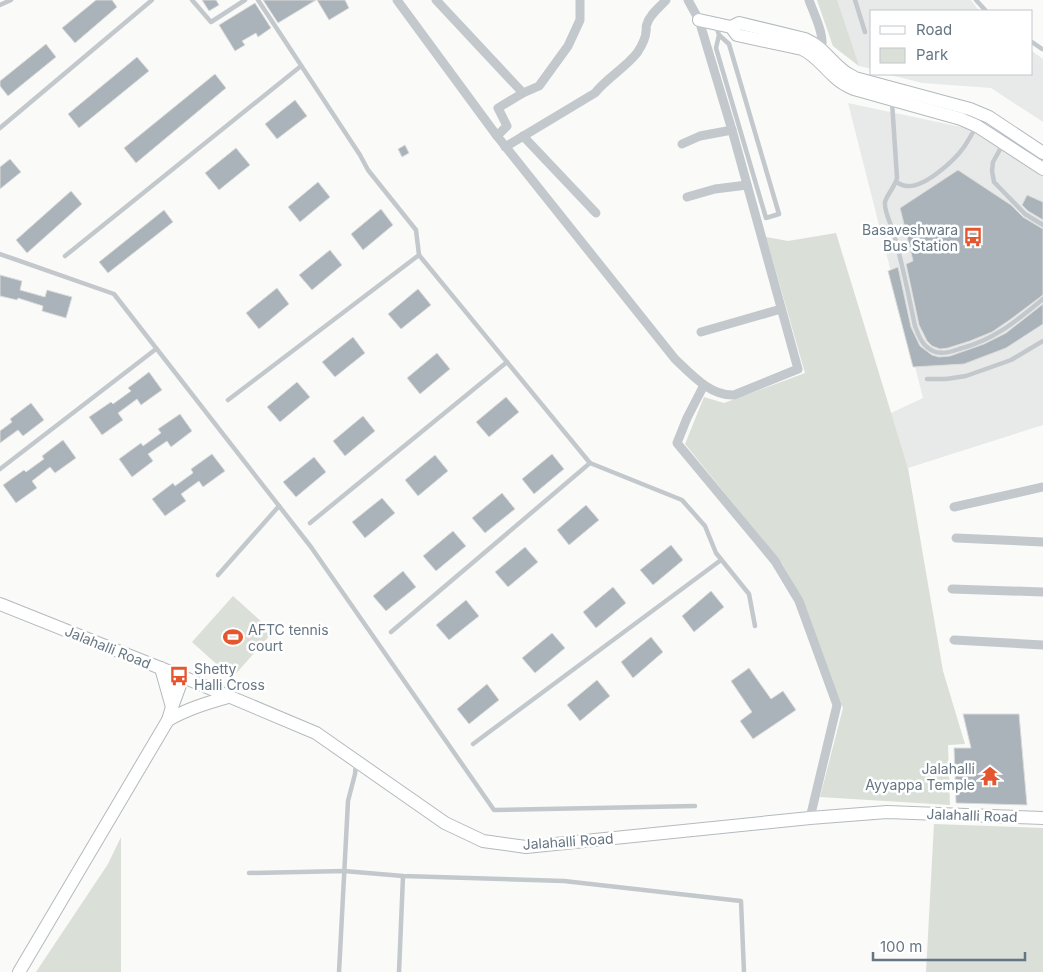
<svg xmlns="http://www.w3.org/2000/svg" width="1043" height="972" viewBox="0 0 1043 972" font-family="Inter,sans-serif">
<style>
.built{fill:#e8e9e9}
.green{fill:#dadfd7}
.building{fill:#aab3b9;stroke:#dcdcda}
.lines{fill:none;stroke-linecap:round;stroke-linejoin:round}
.secondary-casing{stroke:#b3babf;stroke-width:14}
.lane{stroke:#c3c8cc;stroke-width:4.5}
.street{stroke:#c3c8cc;stroke-width:9}
.secondary{stroke:#fff;stroke-width:12}
.labels{text-anchor:middle;dominant-baseline:central;stroke-width:5;stroke-linejoin:round;paint-order:stroke}
.poi-label{font-size:14px;fill:#657683;stroke:#fff;text-anchor:end}
.street-label{font-size:14px;fill:#657683;stroke:#fff}
</style>
<rect width="100%" height="100%" fill="#fafaf8"/>
<g class="built">
<path d="M817 0H971L979 11H872V69L859 66 833 46Z"/>
<path d="M1032 51 1043 59V122L991 88 922 83 887 74H1032Z"/>
<path d="M848 103 985 132 1043 171V425L908 468 891 413 923 398Z"/>
</g>
<g class="green">
<path d="M817 0H837L859 66 833 46Z"/>
<path d="M836 233 908 468 943 671 965 744 948 745 950 805 820 797 843 708 802 599 783 565 685 444 704 397 724 403 805 373 766 237 788 241Z"/>
<path d="M233 596 273 632 232 678 192 642Z"/>
<path d="M934 824 1043 828V972H926Z"/>
<path d="M121 837V972H36L108 864Z"/>
</g>
<g class="building">
<path d="M96 0H112L117 7 75 43 62 28Z"/>
<path d="M202 0H216L219 5 209 11Z"/>
<path d="M263 0H316L278 23Z"/>
<path d="M317 0H345L349 8 329 20Z"/>
<path d="M255 3 271 28 258 37 256 33 242 41 245 45 235 51 219 25Z"/>
<path d="M46 44 56 57 8 96 0 86V81Z"/>
<path d="M137 57 149 71 79 128 68 114Z"/>
<path d="M215 74 226 88 136 163 124 148Z"/>
<path d="M295 100 307 116 277 139 265 124Z"/>
<path d="M405 145 409 153 402 157 398 149Z"/>
<path d="M236 148 250 165 219 190 205 173Z"/>
<path d="M10 159 21 172 0 189V167Z"/>
<path d="M958 170 1011 205 1023 217 1043 229V295L1011 319 992 332 970 341 948 348 940 349 932 346 927 341 919 325 906 264 913 261 900 208Z"/>
<path d="M318 182 330 197 300 222 288 207Z"/>
<path d="M71 191 82 204 27 253 16 240Z"/>
<path d="M1027 195 1043 202V220L1028 211 1022 205Z"/>
<path d="M381 209 393 225 363 250 351 234Z"/>
<path d="M164 210 173 222 108 273 99 262Z"/>
<path d="M330 250 342 265 312 290 299 275Z"/>
<path d="M898 267 911 327 920 346 932 355 939 357 950 356 984 344 1006 333 1043 304V324L1006 348 964 364 913 367 888 271Z"/>
<path d="M0 275 22 281 20 290 45 297 47 290 72 297 66 318 42 311 43 306 18 298 17 300 0 296Z"/>
<path d="M277 288 289 304 259 329 246 313Z"/>
<path d="M418 289 431 305 401 329 388 314Z"/>
<path d="M353 337 365 353 335 377 322 362Z"/>
<path d="M437 353 450 369 420 394 407 378Z"/>
<path d="M149 372 162 390 141 405 137 399 118 413 123 420 102 435 89 417 111 402 113 404 131 391 128 388Z"/>
<path d="M297 382 310 397 280 422 267 407Z"/>
<path d="M506 397 519 412 489 437 476 422Z"/>
<path d="M31 403 44 420 23 436 18 430 0 443V431L12 422 10 419Z"/>
<path d="M180 414 192 431 171 447 167 441 148 454 153 461 132 477 119 459 141 443 143 446 161 433 158 429Z"/>
<path d="M363 416 375 431 345 456 333 441Z"/>
<path d="M63 440 76 458 55 473 50 467 32 481 37 488 16 503 3 485 24 470 26 472 44 459 42 456Z"/>
<path d="M212 454 225 471 203 487 199 481 181 494 186 501 165 516 152 499 173 483 175 486 193 473 191 469Z"/>
<path d="M552 454 564 469 534 494 522 479Z"/>
<path d="M435 455 448 471 418 496 405 480Z"/>
<path d="M314 457 326 472 296 497 283 482Z"/>
<path d="M502 493 515 509 485 533 472 518Z"/>
<path d="M382 498 395 513 365 538 352 522Z"/>
<path d="M586 505 599 520 569 545 557 530Z"/>
<path d="M453 531 466 546 436 571 423 556Z"/>
<path d="M671 545 683 560 653 585 640 570Z"/>
<path d="M525 547 538 562 508 587 495 572Z"/>
<path d="M403 571 416 587 386 611 373 596Z"/>
<path d="M613 587 626 603 596 628 583 612Z"/>
<path d="M711 591 724 607 694 632 682 616Z"/>
<path d="M466 600 479 616 449 640 436 625Z"/>
<path d="M552 633 565 648 535 673 522 658Z"/>
<path d="M651 637 663 652 633 678 621 662Z"/>
<path d="M749 668 771 699 783 691 796 710 753 739 740 721 752 712 731 681Z"/>
<path d="M597 680 610 696 580 721 567 705Z"/>
<path d="M487 684 499 700 469 724 457 709Z"/>
<path d="M963 714H1019L1027 805 956 803 954 748H971Z"/>
</g>
<g class="lines">
<defs>
<g id="secondary">
<path d="M699 20 731 27 739 23 805 39C823 47 830 61 845 72 848 74 852 76 855 78L970 109 989 117 1043 153"/>
<path d="M731 27 737 35 802 49C817 56 824 68 836 78 841 83 847 86 854 89L961 119 977 126 1043 169"/>
<path d="M0 604 183 677 316 733 445 823 483 841 526 847 810 818 887 812 1043 818"/>
<path d="M161 668 172 707"/>
<path d="M168 720C187 709 207 703 228 697"/>
<path d="M19 972 168 720 172 707 183 677"/>
</g>
</defs>
<use href="#secondary" class="secondary-casing"/>
<g class="lane">
<path d="M192 0 211 22 245 0"/>
<path d="M258 0 360 155 368 170 416 230 419 255 590 463 682 500 705 526 716 553 749 594 755 626"/>
<path d="M855 0 865 32"/>
<path d="M976 0 986 11"/>
<path d="M0 5 11 0"/>
<path d="M716 25 719 35 716 48 766 218 779 214 729 44 719 35"/>
<path d="M1032 42 1042 49"/>
<path d="M892 102 897 178C895 187 887 194 885 202 884 210 889 220 892 228 902 260 908 293 915 326 919 336 922 346 933 351 941 355 951 352 959 349 994 340 1015 322 1043 299"/>
<path d="M0 128 152 0"/>
<path d="M1003 144 993 162 992 171 994 182 1025 214 1043 225"/>
<path d="M896 182C900 184 903 186 907 186 924 188 954 161 964 147 968 141 972 134 976 127"/>
<path d="M0 254 114 294 311 547 494 810 695 806"/>
<path d="M65 256 301 66"/>
<path d="M927 379H946L966 376 1011 360 1043 341"/>
<path d="M228 400 419 255"/>
<path d="M0 469 156 349"/>
<path d="M310 523 507 362"/>
<path d="M218 575 279 506"/>
<path d="M391 632 590 463"/>
<path d="M473 744 721 560"/>
<path d="M249 873 344 871 403 876 564 881 741 901 744 972"/>
<path d="M339 972 348 801 355 774 356 763"/>
<path d="M399 972 403 876"/>
</g>
<g class="street">
<path d="M397 0 497 136"/>
<path d="M436 0 523 93 498 108 507 126 497 136 675 359C691 374 710 396 734 395L798 369 732 130 699 20 688 0"/>
<path d="M809 0C813 12 826 37 821 49"/>
<path d="M523 93 539 86 568 46 580 20V0"/>
<path d="M523 136 596 213"/>
<path d="M682 144 700 136 732 130"/>
<path d="M505 147 595 93C607 78 625 68 637 53 641 47 646 39 646 31 647 26 645 29 647 24 649 15 660 7 666 0"/>
<path d="M687 197 715 189 747 185"/>
<path d="M701 332 781 309"/>
<path d="M704 385 687 418 677 443 775 561 799 601 837 705 810 818"/>
<path d="M954 507 1043 487"/>
<path d="M956 538 1043 542"/>
<path d="M952 589 1043 592"/>
<path d="M954 640 1043 645"/>
</g>
<use href="#secondary" class="secondary"/>
</g>
<defs>
<symbol id="bus-bare" viewBox="-9 -9 18 18"><path d="M-5-6H5V4H4V6H2V4H-2V6H-4V4H-5ZM-3.5-4V0h7V-4ZM-3.5 1.2v1.5H-2V1.2ZM2 1.2v1.5H3.5V1.2Z" fill="#e4572e" stroke="#fff" stroke-width="2.5" paint-order="stroke"/></symbol>
<symbol id="stadium-bare" viewBox="-9 -9 18 18"><path d="M0-5a6.5 5 0 1 0 0 10a6.5 5 0 1 0 0-10ZM-3.5-1.8h7v3.6h-7Z" fill="#e4572e" stroke="#fff" stroke-width="2.5" paint-order="stroke"/></symbol>
<symbol id="temple-bare" viewBox="-9 -9 18 18"><path d="M0-6L5-2H3V0L6.5 2.5H4V6H1.5V3h-3V6H-4V2.5H-6.5L-3 0V-2H-5Z" fill="#e4572e" stroke="#fff" stroke-width="2.5" paint-order="stroke"/></symbol>
</defs>
<g fill-rule="evenodd">
<use href="#bus-bare" x="959" y="223" width="28" height="28"/>
<use href="#stadium-bare" x="219" y="623" width="28" height="28"/>
<use href="#bus-bare" x="165" y="662" width="28" height="28"/>
<use href="#temple-bare" x="976" y="762" width="28" height="28"/>
</g>
<g class="labels">
<g class="poi-label">
<text x="958" y="229">Basaveshwara<tspan x="958" dy="16">Bus Station</tspan></text>
<text x="248" y="629" text-anchor="start">AFTC tennis<tspan x="248" dy="16">court</tspan></text>
<text x="194" y="668" text-anchor="start">Shetty<tspan x="194" dy="16">Halli Cross</tspan></text>
<text x="975" y="768">Jalahalli<tspan x="975" dy="16">Ayyappa Temple</tspan></text>
</g>
<g class="street-label">
<text transform="translate(108 647) rotate(22)">Jalahalli Road</text>
<text transform="translate(972 815) rotate(2)">Jalahalli Road</text>
<text transform="translate(568 841) rotate(-4)">Jalahalli Road</text>
</g>
</g>
<rect x="870" y="10" width="162" height="65" fill="#ffffff" stroke="#c1c8cd"/>
<rect x="880" y="26" width="25" height="8" fill="#ffffff" stroke="#c1c8cd"/>
<text x="916" y="35" font-size="15" fill="#657683">Road</text>
<rect x="880" y="48" width="25" height="15" fill="#dadfd7" stroke="#c1c8cd"/>
<text x="916" y="60" font-size="15" fill="#657683">Park</text>
<path d="M873 952v8h152v-8" fill="none" stroke="#657683" stroke-width="2.5"/>
<text x="880" y="952" font-size="15" fill="#657683" stroke="#ffffff" stroke-width="4" paint-order="stroke">100 m</text>
</svg>
